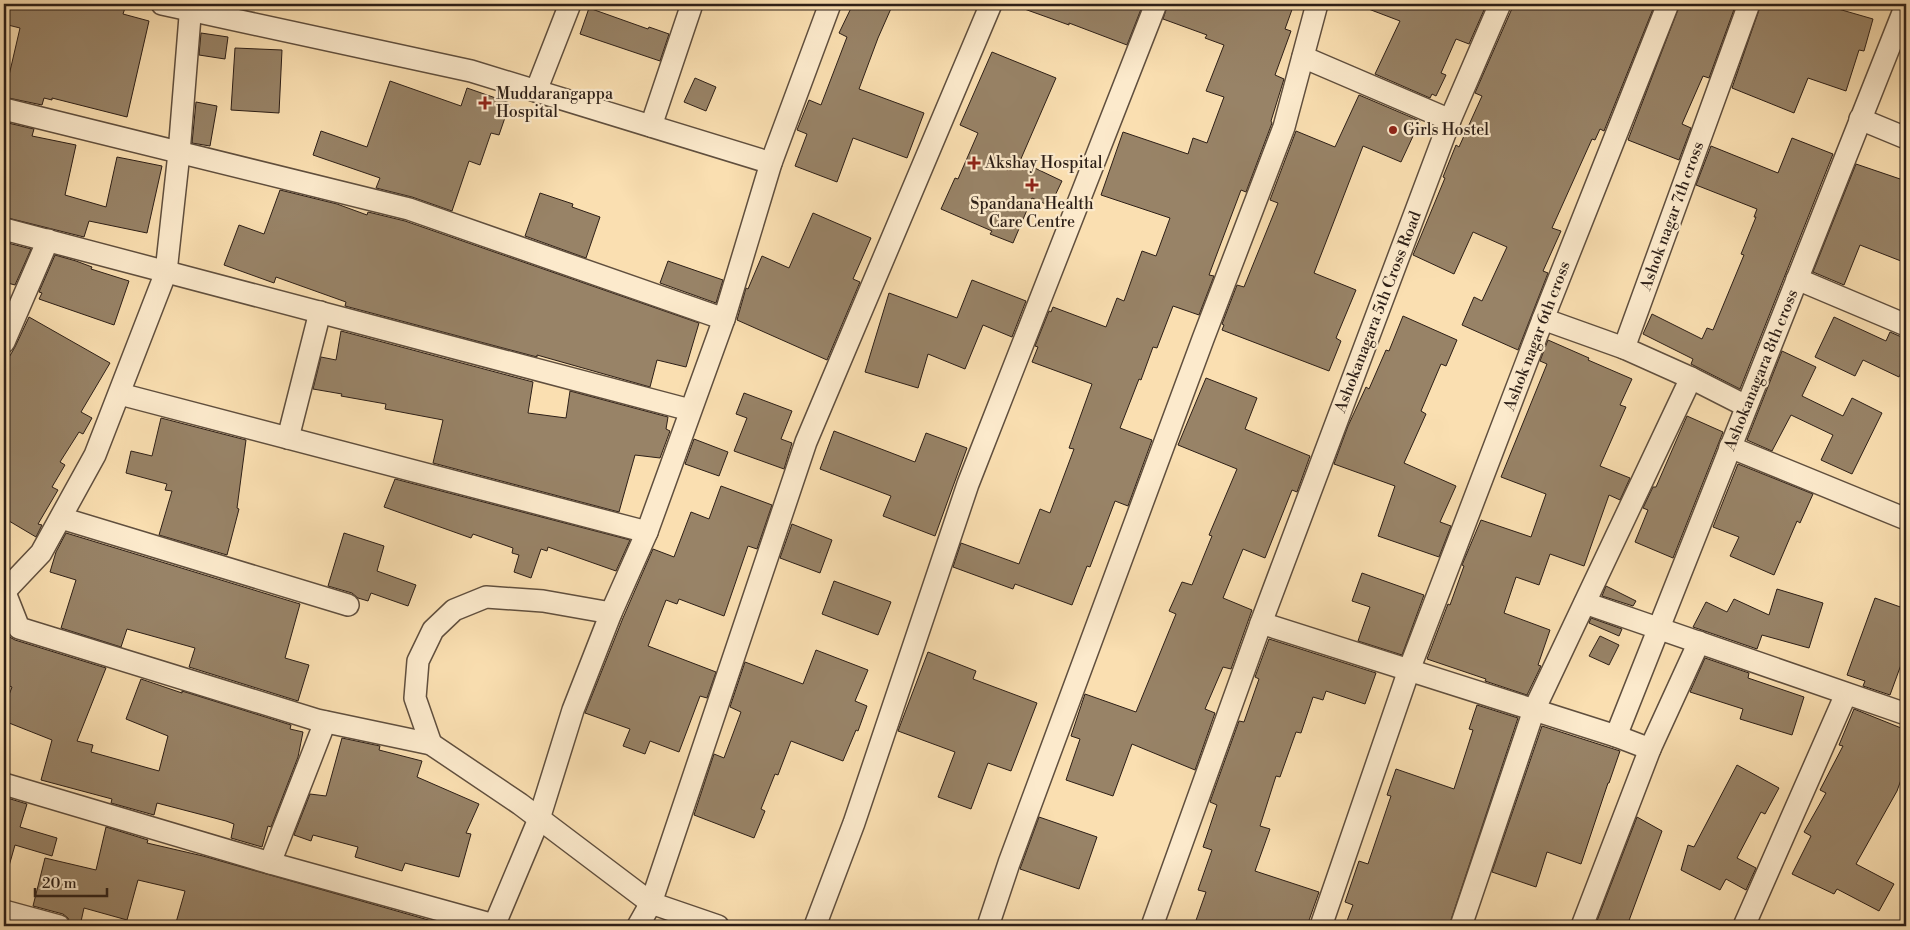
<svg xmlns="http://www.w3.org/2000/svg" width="1910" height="930" viewBox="0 0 1910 930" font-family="'Libre Bodoni',serif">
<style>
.building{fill:#988367;stroke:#2d1f17}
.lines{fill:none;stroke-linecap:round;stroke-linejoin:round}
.minor-casing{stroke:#604f3e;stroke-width:24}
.minor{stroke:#fceacc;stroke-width:21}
.poi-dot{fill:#8f2418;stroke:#fceacc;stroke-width:2}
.labels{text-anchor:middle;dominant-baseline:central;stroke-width:4.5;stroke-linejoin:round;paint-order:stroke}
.poi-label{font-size:16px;fill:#2d1f17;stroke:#fceacc;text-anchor:start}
.street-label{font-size:16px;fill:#2d1f17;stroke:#fceacc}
</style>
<rect width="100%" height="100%" fill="#fadfb1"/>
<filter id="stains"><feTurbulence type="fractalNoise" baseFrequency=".004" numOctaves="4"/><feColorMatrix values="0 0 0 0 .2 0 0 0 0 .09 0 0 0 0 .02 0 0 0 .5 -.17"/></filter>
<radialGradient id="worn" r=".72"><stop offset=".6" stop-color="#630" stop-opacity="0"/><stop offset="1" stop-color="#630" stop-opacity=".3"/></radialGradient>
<g class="building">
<path d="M4 4H112L125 8 123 14 149 21 127 117 52 98V100L44 98 42 105 4 97 20 28 4 24Z"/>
<path d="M853 4H893L878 38 859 89 924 113 907 158 853 138 837 182 795 166 807 134 797 130 809 100 821 105 847 37 839 33Z"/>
<path d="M1017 4H1143L1127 45 1069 23V25L1016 6Z"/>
<path d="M1168 4H1294L1285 29 1291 31 1275 75 1284 79 1271 121 1272 123 1246 192 1241 190 1209 275 1214 276 1199 315 1173 306 1157 348 1153 347 1141 380 1139 379 1120 428 1152 440 1128 506 1115 501 1090 567 1087 566 1072 605 1015 584 1013 589 953 567 961 543 1019 564 1040 509 1050 513 1074 449 1069 448 1092 384 1032 362 1038 347 1035 346 1049 311 1051 312 1053 307 1106 327 1117 298 1124 301 1142 251 1156 256 1170 218 1101 195 1123 132 1188 154 1193 138 1207 143 1224 97 1206 91 1224 45 1205 38 1207 35 1163 19Z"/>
<path d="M1358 4H1468L1484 10 1469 44 1456 39 1441 73 1446 75 1436 96 1432 94 1430 98 1375 74 1400 21 1358 5Z"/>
<path d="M1514 4H1655L1604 131 1600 129 1595 140 1592 139 1552 228 1561 231 1543 271 1548 273 1518 350 1462 325 1474 297 1482 301 1507 247 1473 232 1454 274 1413 255 1445 178 1443 177 1456 145 1459 147 1482 96 1475 93Z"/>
<path d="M1680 4H1736L1709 78 1703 76 1682 124 1691 128 1679 160 1628 140Z"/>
<path d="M1761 4H1821L1873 19 1864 51 1859 50 1846 91 1808 78 1794 113 1732 88Z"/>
<path d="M589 8 648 29 649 27 669 34 660 61 580 34Z"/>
<path d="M201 33 228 37 225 59 199 55Z"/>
<path d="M235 48 282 50 279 113 231 110Z"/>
<path d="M992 52 1056 78 1020 161 1062 181 1050 206 1032 198 1013 243 990 234 992 231 941 209 955 178 958 179 978 133 960 125Z"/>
<path d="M695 78 716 87 706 111 684 102Z"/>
<path d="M390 81 461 106 467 88 510 103 499 135 491 133 480 165 469 161 452 211 412 197 376 188 380 178 313 155 321 131 367 147Z"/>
<path d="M1359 95 1420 121 1401 162 1363 146 1314 273 1356 290 1336 338 1341 341 1329 371 1222 330 1224 325 1222 324 1237 285 1244 287 1278 203 1270 200 1296 131 1335 147Z"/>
<path d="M196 102 217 106 210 146 192 143Z"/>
<path d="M4 122 34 129 32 136 76 145 65 195 106 207 117 157 162 166 147 233 89 221 84 237 4 217V186L9 168 4 167Z"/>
<path d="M1792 138 1833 154 1740 389 1691 364 1693 359 1643 334 1652 314 1702 339 1707 328 1713 330 1744 255 1741 254 1756 217H1754L1757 209 1696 185 1711 146 1778 173Z"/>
<path d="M1856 164 1906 181V263L1860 245 1844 285 1813 272Z"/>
<path d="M280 190 337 204 367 215 368 212 405 221 699 323 686 367 657 360 650 387 537 355V357L345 306 346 302 276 277 274 283 224 265 239 225 264 234Z"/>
<path d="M540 193 573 204 572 207 600 217 586 258 525 236Z"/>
<path d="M813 213 871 238 853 279 860 282 827 360 737 320 746 288 748 289 762 256 789 268Z"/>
<path d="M4 242 31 249 15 285 4 282Z"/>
<path d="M55 255 76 261 92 267 91 269 129 281 114 325 39 299 42 293 39 292Z"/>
<path d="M668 261 723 280 716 303 660 283Z"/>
<path d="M972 280 1026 301 1012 337 983 325 965 369 928 354 918 388 865 372 889 293 957 318Z"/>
<path d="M1403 316 1457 340 1446 366 1441 364 1421 411 1426 414 1404 463 1456 486 1440 522 1451 526 1439 557 1378 536 1395 486 1334 464 1348 426 1366 387 1369 389 1386 350 1389 351Z"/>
<path d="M29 317 110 363 81 412 92 418 83 434 79 432 60 462 65 465 52 487 58 490 38 524 42 525 36 537 4 518V366L15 347Z"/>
<path d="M1834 317 1886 341 1890 332 1906 339V362L1899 377 1863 360 1855 376 1815 357Z"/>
<path d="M341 331 533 382 528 413 566 418 570 391 668 417 666 429 670 431 660 458 635 455 619 512 433 463 443 420 385 409 386 404 341 396 342 394 313 389 321 357 336 360Z"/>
<path d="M1548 340 1589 358 1588 360 1632 379 1620 405 1626 407 1600 466 1630 478 1620 500 1609 495 1584 566 1550 554 1539 585 1516 577 1504 613 1550 630 1538 665 1541 666 1527 695 1485 681 1486 679 1427 659 1448 604 1450 605 1464 566 1462 565 1481 520 1531 537 1546 494 1501 477 1547 364 1540 361Z"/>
<path d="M1782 351 1816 367 1802 396 1843 416 1852 398 1882 413 1852 474 1821 460 1833 435 1791 415 1772 451 1747 440Z"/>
<path d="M1206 378 1257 398 1245 429 1310 456 1297 492 1292 490 1265 558 1243 549 1223 598 1252 610 1231 669 1223 667 1205 709 1215 713 1195 770 1132 744 1113 796 1066 780 1080 739 1071 736 1085 694 1136 712 1176 614 1169 611 1182 582 1192 585 1212 536 1209 535 1237 469 1178 445Z"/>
<path d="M744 393 792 411 781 439 792 443 784 469 734 451 747 418 736 414Z"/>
<path d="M1687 416 1723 432 1673 558 1635 542 1648 510 1643 508 1653 487H1656Z"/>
<path d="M161 418 246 440 237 508 239 509 227 555 159 535 172 491 165 490 167 484 126 473 131 451 152 456Z"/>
<path d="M834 431 915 462 926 433 967 448 935 536 883 516 891 496 820 469Z"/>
<path d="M694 439 728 452 719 476 685 464Z"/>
<path d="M1738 464 1813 494 1800 523 1797 521 1774 575 1730 556 1739 537 1713 527Z"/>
<path d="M395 479 630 540 616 571 548 547 547 551 541 549 531 578 514 572 519 555 512 553 513 548 473 534 471 538 384 507Z"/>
<path d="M721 486 772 505 757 549 748 546 724 616 679 599 677 604 666 600 648 646 716 672 707 698 700 696 679 752 650 741 645 754 623 746 630 729 585 713 623 618 653 549 674 557 691 512 709 519Z"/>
<path d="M792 524 832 540 820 573 780 558Z"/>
<path d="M66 533 300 604 285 658 309 665 298 701 189 667 195 648 127 629 121 647 61 628 76 580 50 572 56 552Z"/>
<path d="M344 533 384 546 377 571 416 585 408 606 371 593 368 601 358 598 352 593 328 586Z"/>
<path d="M1362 573 1424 595 1402 655 1358 641 1370 607 1352 601Z"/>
<path d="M834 581 891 602 878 635 822 614Z"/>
<path d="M1606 586 1636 601 1633 606 1602 596Z"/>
<path d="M1777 589 1823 603 1809 648 1762 635 1757 649 1693 627 1706 602 1727 612 1734 599 1769 615Z"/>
<path d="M1875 598 1906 609V651L1890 695 1863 686 1865 681 1847 675Z"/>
<path d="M1591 618 1622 629 1619 636 1589 623Z"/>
<path d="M4 634 15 640 106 668 77 741 93 745 91 752 159 771 168 736 126 719 141 679 182 693V691L291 725 290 729 303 732 298 757 271 827 268 826 262 847 231 838 234 824 226 821 157 803 154 815 111 803 112 799 41 780 52 740 4 721V708L12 687 4 684Z"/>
<path d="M1600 636 1619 645 1609 665 1589 656Z"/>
<path d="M1269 639 1376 673 1365 704 1326 691 1323 700 1313 697 1301 733 1296 732 1280 777 1276 776 1260 826 1270 829 1255 871 1319 892 1307 926H1194L1206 892 1198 890 1212 850 1203 847 1217 805 1210 802 1239 721 1244 722 1259 679 1255 677Z"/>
<path d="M816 650 868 670 855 701 867 706 858 731 856 730 843 761 791 741 778 775 775 774 761 809 765 811 754 838 694 815 714 754 724 758 741 712 730 707 745 662 803 684Z"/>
<path d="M928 652 976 671 973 679 1037 703 1011 771 988 763 971 809 938 797 955 752 898 731Z"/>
<path d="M1705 658 1749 673 1748 678 1804 697 1792 735 1740 719 1743 709 1690 692Z"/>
<path d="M1477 705 1518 718 1449 926H1345L1353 905 1345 902 1359 861 1368 864 1391 796 1387 795 1396 769 1454 789 1473 730 1469 729Z"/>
<path d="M1854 709 1906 730V766L1897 791 1856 864 1894 884 1879 911 1837 889 1834 894 1792 874 1811 836 1804 832 1826 793 1820 790 1843 746 1839 745Z"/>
<path d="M1542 726 1620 751 1609 783H1608L1581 864 1547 852 1536 887 1492 872Z"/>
<path d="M342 738 380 746 379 750 422 761 417 777 479 804 466 833 471 834 459 877 405 863 402 871 355 857 358 847 313 835 311 841 294 835 310 794 326 796Z"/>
<path d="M1737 765 1779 788 1765 814 1761 812 1737 858 1756 868 1746 890 1726 879 1720 890 1681 870 1688 845 1694 847Z"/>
<path d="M4 797 27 804 20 827 57 838 52 856 15 845 9 866H4Z"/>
<path d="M1039 817 1097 837 1079 889 1020 869Z"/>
<path d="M1637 817 1662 831 1627 926H1595Z"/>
<path d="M106 827 148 840 147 843 203 856 439 923V926H175L185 891 138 880 127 920 84 908 80 926H71L68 918 63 914 33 906 45 858 96 870Z"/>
</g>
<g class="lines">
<defs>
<g id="minor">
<path d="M162 4 471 71 771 163"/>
<path d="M1303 57 1450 120"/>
<path d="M536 91 570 4"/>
<path d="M4 109 409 209 724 319"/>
<path d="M1860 119 1906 138"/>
<path d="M651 126 692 4"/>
<path d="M4 229 690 410"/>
<path d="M1797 279 1906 325"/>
<path d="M1543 319 1624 348 1749 4"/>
<path d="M4 342 48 240"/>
<path d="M1691 378 1746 406"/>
<path d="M120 394 647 532"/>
<path d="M288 438 320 312"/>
<path d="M1730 447 1906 519"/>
<path d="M61 518 348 605"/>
<path d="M4 590 19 628 317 720 431 744 520 804 651 903 718 926"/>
<path d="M5 591 41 553 95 455 166 272 179 153 191 4"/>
<path d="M1585 603 1906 714"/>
<path d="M1261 623 1616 736 1650 749"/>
<path d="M1616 736 1906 5"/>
<path d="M431 744 415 698 418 661 433 630 454 610 486 597 543 601 611 613"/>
<path d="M4 784 270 863 498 926"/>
<path d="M270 863 325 722"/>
<path d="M4 911 59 926"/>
<path d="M494 926 539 819 573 710 611 613 647 532 724 319 771 163 830 4"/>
<path d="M638 926 651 903 806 442 991 4"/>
<path d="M815 926 854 823 968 484 1156 4"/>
<path d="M988 926 1009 863 1203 339 1284 127 1317 4"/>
<path d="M1152 926 1261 623 1450 120 1500 4"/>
<path d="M1321 926 1409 670 1543 319 1668 4"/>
<path d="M1461 926 1534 710 1691 378 1624 348"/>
<path d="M1582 926 1650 749 1699 642"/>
<path d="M1744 926 1846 694"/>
</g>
</defs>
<use href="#minor" class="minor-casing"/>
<use href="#minor" class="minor"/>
</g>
<g class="poi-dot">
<path d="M482.5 95.5h5v5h5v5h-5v5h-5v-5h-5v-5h5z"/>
<circle cx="1393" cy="130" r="5"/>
<path d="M971.5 155.5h5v5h5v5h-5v5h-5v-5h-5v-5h5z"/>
<path d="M1029.5 177.5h5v5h5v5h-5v5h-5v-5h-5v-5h5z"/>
</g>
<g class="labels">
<g class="poi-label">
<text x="496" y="94">Muddarangappa<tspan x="496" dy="18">Hospital</tspan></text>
<text x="1403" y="130">Girls Hostel</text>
<text x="985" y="163">Akshay Hospital</text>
<text x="1032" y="204" text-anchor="middle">Spandana Health<tspan x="1032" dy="18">Care Centre</tspan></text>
</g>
<g class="street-label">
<text transform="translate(1672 216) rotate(-70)">Ashok nagar 7th cross</text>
<text transform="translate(1378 312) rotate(-69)">Ashokanagara 5th Cross Road</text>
<text transform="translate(1537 336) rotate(-69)">Ashok nagar 6th cross</text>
<text transform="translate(1761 370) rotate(-68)">Ashokanagara 8th cross</text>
</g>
</g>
<rect width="1910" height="930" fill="none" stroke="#fadfb1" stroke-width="20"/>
<rect x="5" y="5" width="1900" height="920" fill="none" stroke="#2d1f17" stroke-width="2.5"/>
<rect x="10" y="10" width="1890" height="910" fill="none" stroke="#2d1f17"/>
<path d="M35 888v8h72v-8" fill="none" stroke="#2d1f17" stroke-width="2.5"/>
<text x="42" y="888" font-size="15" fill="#2d1f17" stroke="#fceacc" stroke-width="4" paint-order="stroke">20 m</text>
<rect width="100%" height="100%" filter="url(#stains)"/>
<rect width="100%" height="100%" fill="url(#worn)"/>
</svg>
